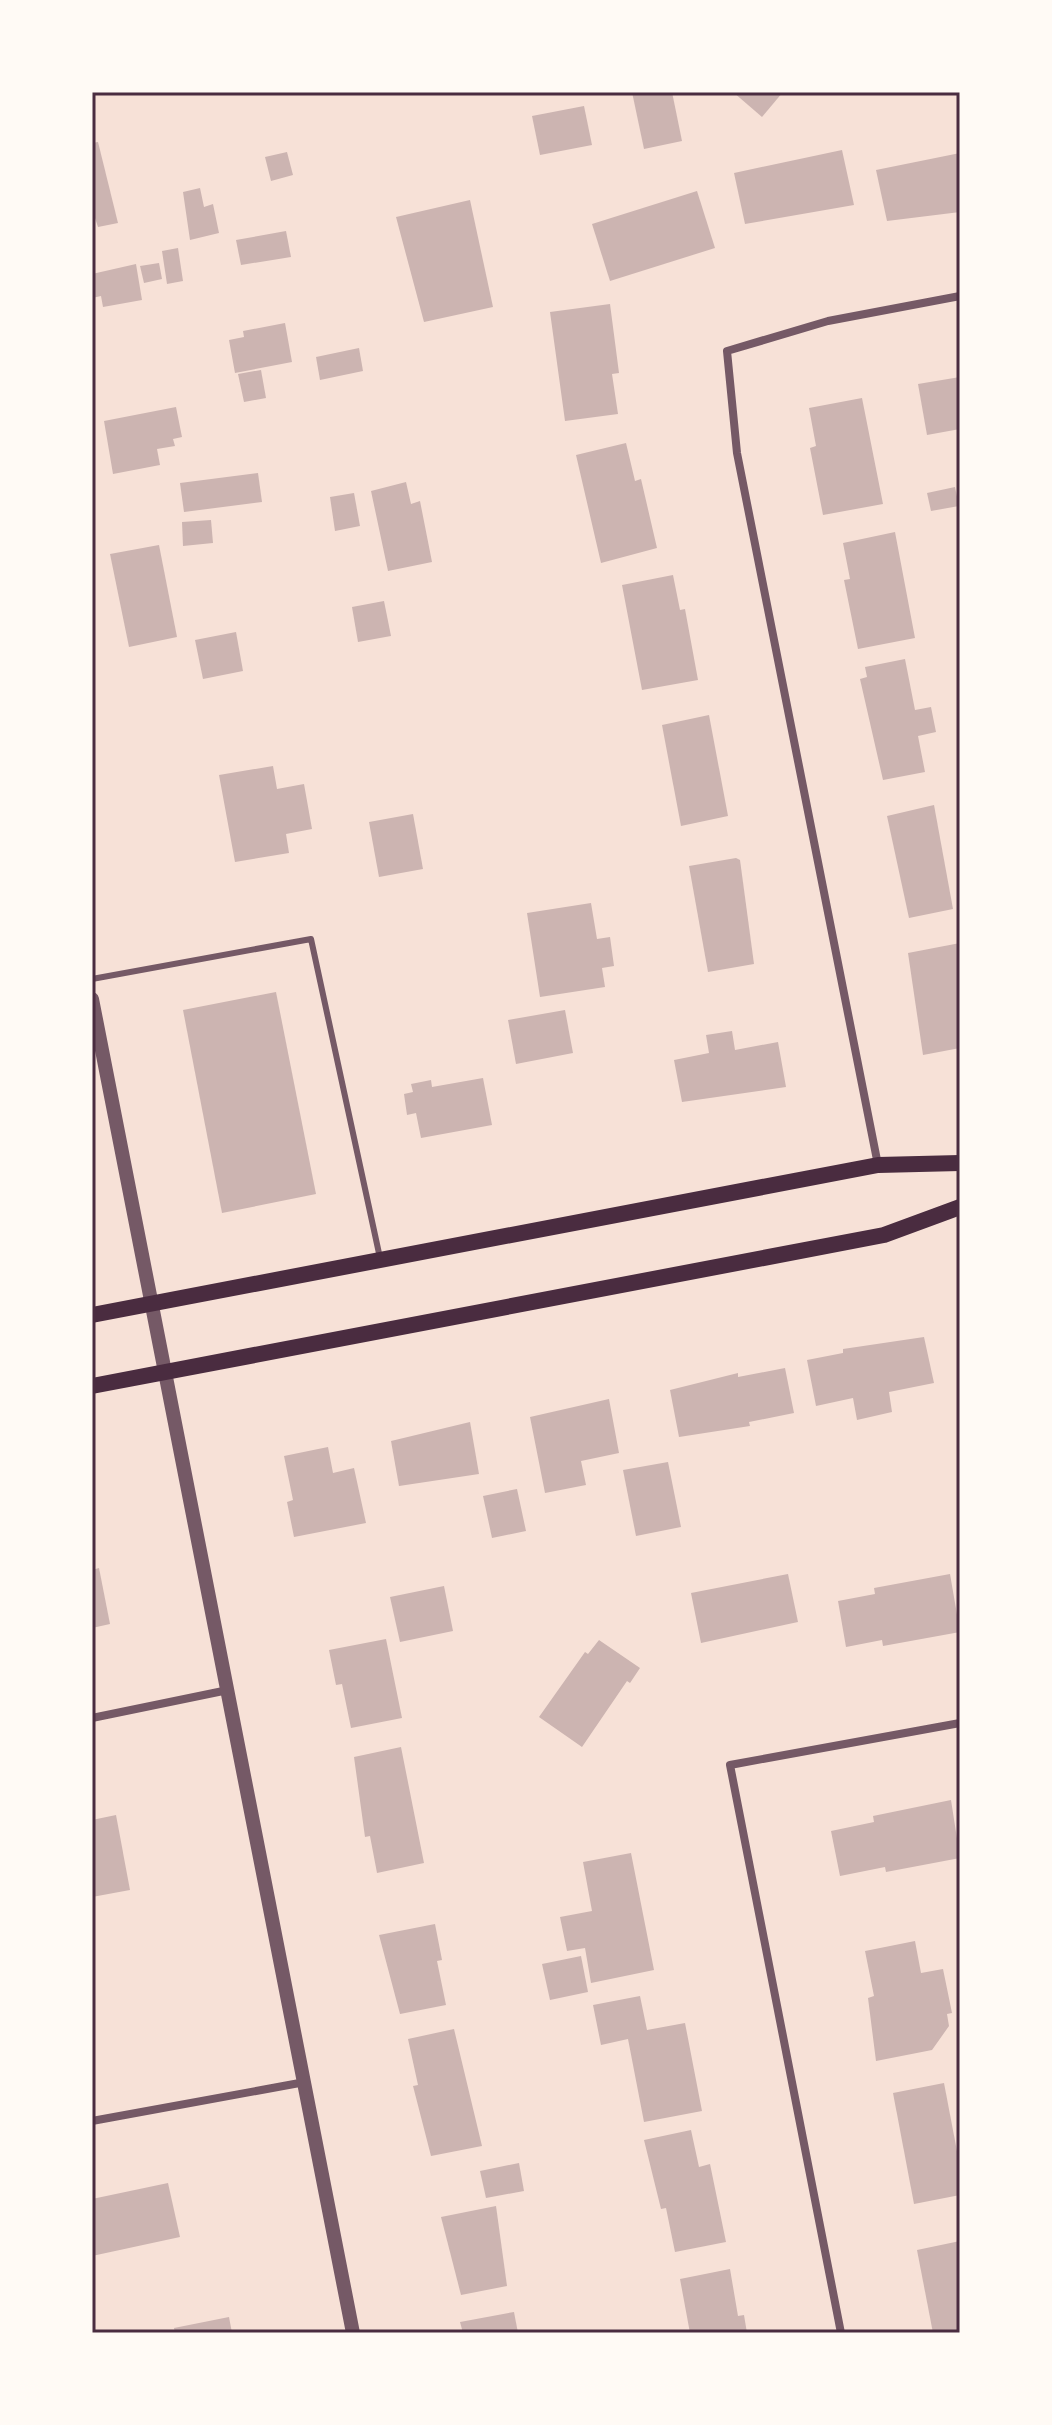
<svg xmlns="http://www.w3.org/2000/svg" width="1052" height="2425" viewBox="0 0 1052 2425" font-family="'Crimson Pro',serif">
<style>
.building{fill:#ccb4b1}
.lines{fill:none;stroke-linecap:round;stroke-linejoin:round}
.service{stroke:#755966;stroke-width:6}
.minor{stroke:#755966;stroke-width:8}
.tertiary{stroke:#755966;stroke-width:14}
.secondary{stroke:#4a2c40;stroke-width:16}
.neatline{fill:none;stroke:#4a2c40;stroke-width:3}
</style>
<rect width="100%" height="100%" fill="#f7e1d7"/>
<g class="building">
<path d="M632 92H672L682 141 644 149Z"/>
<path d="M733 92H783L762 117Z"/>
<path d="M584 106 592 145 540 155 532 116Z"/>
<path d="M98 142 118 223 98 227 92 209V143Z"/>
<path d="M842 150 854 205 745 224 734 173Z"/>
<path d="M287 152 293 175 271 181 265 157Z"/>
<path d="M960 153V212L887 221 876 170Z"/>
<path d="M200 188 204 207 213 204 219 233 190 240 183 192Z"/>
<path d="M697 191 715 248 610 281 592 224Z"/>
<path d="M470 200 493 307 424 322 396 217Z"/>
<path d="M286 231 291 257 241 265 236 240Z"/>
<path d="M178 248 183 281 167 284 162 251Z"/>
<path d="M159 263 162 279 144 283 140 266Z"/>
<path d="M136 264 142 300 103 307 101 296 92 298V274Z"/>
<path d="M610 304 619 373 612 374 618 414 565 421 550 312Z"/>
<path d="M285 323 292 362 235 373 229 340 244 337 243 331Z"/>
<path d="M359 348 363 371 320 380 316 357Z"/>
<path d="M261 370 266 398 244 402 238 374Z"/>
<path d="M960 377V429L927 435 918 384Z"/>
<path d="M862 398 883 504 823 515 810 448 816 446 809 408Z"/>
<path d="M176 407 182 437 173 439 175 446 157 449 160 465 113 474 104 421Z"/>
<path d="M626 443 635 481 641 479 657 548 601 563 576 455Z"/>
<path d="M258 473 262 502 184 512 180 483Z"/>
<path d="M406 482 411 504 420 501 432 562 388 571 371 491Z"/>
<path d="M955 487 959 506 931 511 927 493Z"/>
<path d="M354 493 360 526 335 531 330 497Z"/>
<path d="M211 520 213 543 183 546 182 522Z"/>
<path d="M895 532 915 638 858 649 844 580 850 579 843 543Z"/>
<path d="M159 545 177 637 129 647 110 554Z"/>
<path d="M673 575 680 610 685 609 698 680 642 690 622 585Z"/>
<path d="M384 601 391 636 358 642 352 607Z"/>
<path d="M236 632 243 671 203 679 195 640Z"/>
<path d="M905 659 915 710 931 707 936 732 918 736 925 772 883 780 860 679 867 677 865 667Z"/>
<path d="M709 715 728 816 681 826 662 725Z"/>
<path d="M273 766 277 789 304 784 312 829 286 834 289 853 235 862 219 775Z"/>
<path d="M934 805 953 909 909 918 887 816Z"/>
<path d="M413 814 423 869 379 877 369 822Z"/>
<path d="M736 858 740 860 754 964 708 972 689 866Z"/>
<path d="M591 903 597 939 610 937 614 966 602 968 605 987 540 997 527 913Z"/>
<path d="M960 943V1048L923 1055 908 953Z"/>
<path d="M276 992 316 1194 222 1213 183 1010Z"/>
<path d="M565 1010 573 1053 516 1064 508 1020Z"/>
<path d="M732 1031 735 1050 778 1042 786 1087 682 1102 674 1060 709 1053 706 1035Z"/>
<path d="M483 1078 492 1125 421 1138 416 1113 407 1115 404 1094 413 1092 411 1084 431 1080 432 1087Z"/>
<path d="M924 1337 934 1383 889 1392 892 1412 857 1420 853 1398 816 1406 807 1360 843 1353V1349Z"/>
<path d="M785 1368 794 1413 749 1422 750 1426 679 1437 670 1390 738 1373V1377Z"/>
<path d="M609 1399 619 1453 581 1461 586 1485 545 1493 530 1417Z"/>
<path d="M470 1422 479 1474 399 1486 391 1441Z"/>
<path d="M328 1447 333 1473 354 1468 366 1523 294 1537 287 1502 293 1500 284 1456Z"/>
<path d="M668 1462 681 1527 636 1536 623 1470Z"/>
<path d="M517 1489 526 1531 492 1538 483 1496Z"/>
<path d="M99 1568 110 1624 92 1628V1570Z"/>
<path d="M788 1574 798 1622 701 1643 691 1593Z"/>
<path d="M950 1574 960 1632 883 1646 882 1640 846 1647 838 1601 875 1594 874 1588Z"/>
<path d="M444 1586 453 1631 400 1642 390 1597Z"/>
<path d="M386 1639 402 1718 351 1728 342 1684 336 1685 329 1650Z"/>
<path d="M599 1640 640 1668 630 1683 627 1681 582 1747 539 1717 585 1652 588 1654Z"/>
<path d="M401 1747 424 1863 377 1873 370 1836 365 1837 354 1757Z"/>
<path d="M951 1800 960 1858 886 1872 885 1867 840 1876 831 1831 874 1822 873 1816Z"/>
<path d="M116 1815 130 1890 92 1897V1820Z"/>
<path d="M631 1853 654 1970 591 1983 585 1948 567 1951 560 1917 592 1911 583 1862Z"/>
<path d="M435 1924 442 1960 437 1961 446 2005 400 2014 379 1935Z"/>
<path d="M915 1941 921 1973 943 1969 952 2013 947 2014 949 2026 932 2050 876 2061 868 1998 874 1996 865 1951Z"/>
<path d="M581 1956 588 1992 550 2000 542 1964Z"/>
<path d="M640 1996 647 2030 685 2023 702 2111 644 2122 628 2039 601 2045 593 2005Z"/>
<path d="M454 2029 482 2146 431 2156 413 2086 418 2085 408 2039Z"/>
<path d="M944 2083 960 2167V2195L914 2204 893 2093Z"/>
<path d="M691 2130 699 2167 710 2164 726 2242 675 2252 666 2208 661 2209 644 2140Z"/>
<path d="M519 2163 524 2191 486 2198 480 2171Z"/>
<path d="M168 2183 180 2237 92 2256V2199Z"/>
<path d="M496 2206 507 2286 461 2295 441 2217Z"/>
<path d="M960 2241V2333H933L917 2250Z"/>
<path d="M730 2269 738 2316 744 2315 747 2333H690L680 2279Z"/>
<path d="M514 2312 518 2333H463L460 2322Z"/>
<path d="M229 2317 232 2333H175L174 2328Z"/>
</g>
<g class="lines">
<path class="service" d="M92 979 311 939 380 1258"/>
<g class="minor">
<path d="M878 1165 737 453 727 351 828 321 960 296"/>
<path d="M92 1718 228 1690"/>
<path d="M92 2121 305 2082"/>
<path d="M841 2333 730 1765 960 1723"/>
</g>
<path class="tertiary" d="M92 999 353 2333"/>
<g class="secondary">
<path d="M92 1315 878 1165 960 1163"/>
<path d="M92 1386 884 1235 960 1207"/>
</g>
</g>
<rect width="1052" height="2425" fill="none" stroke="#fffaf5" stroke-width="188"/>
<rect x="94" y="94" width="864" height="2237" class="neatline"/>
</svg>
